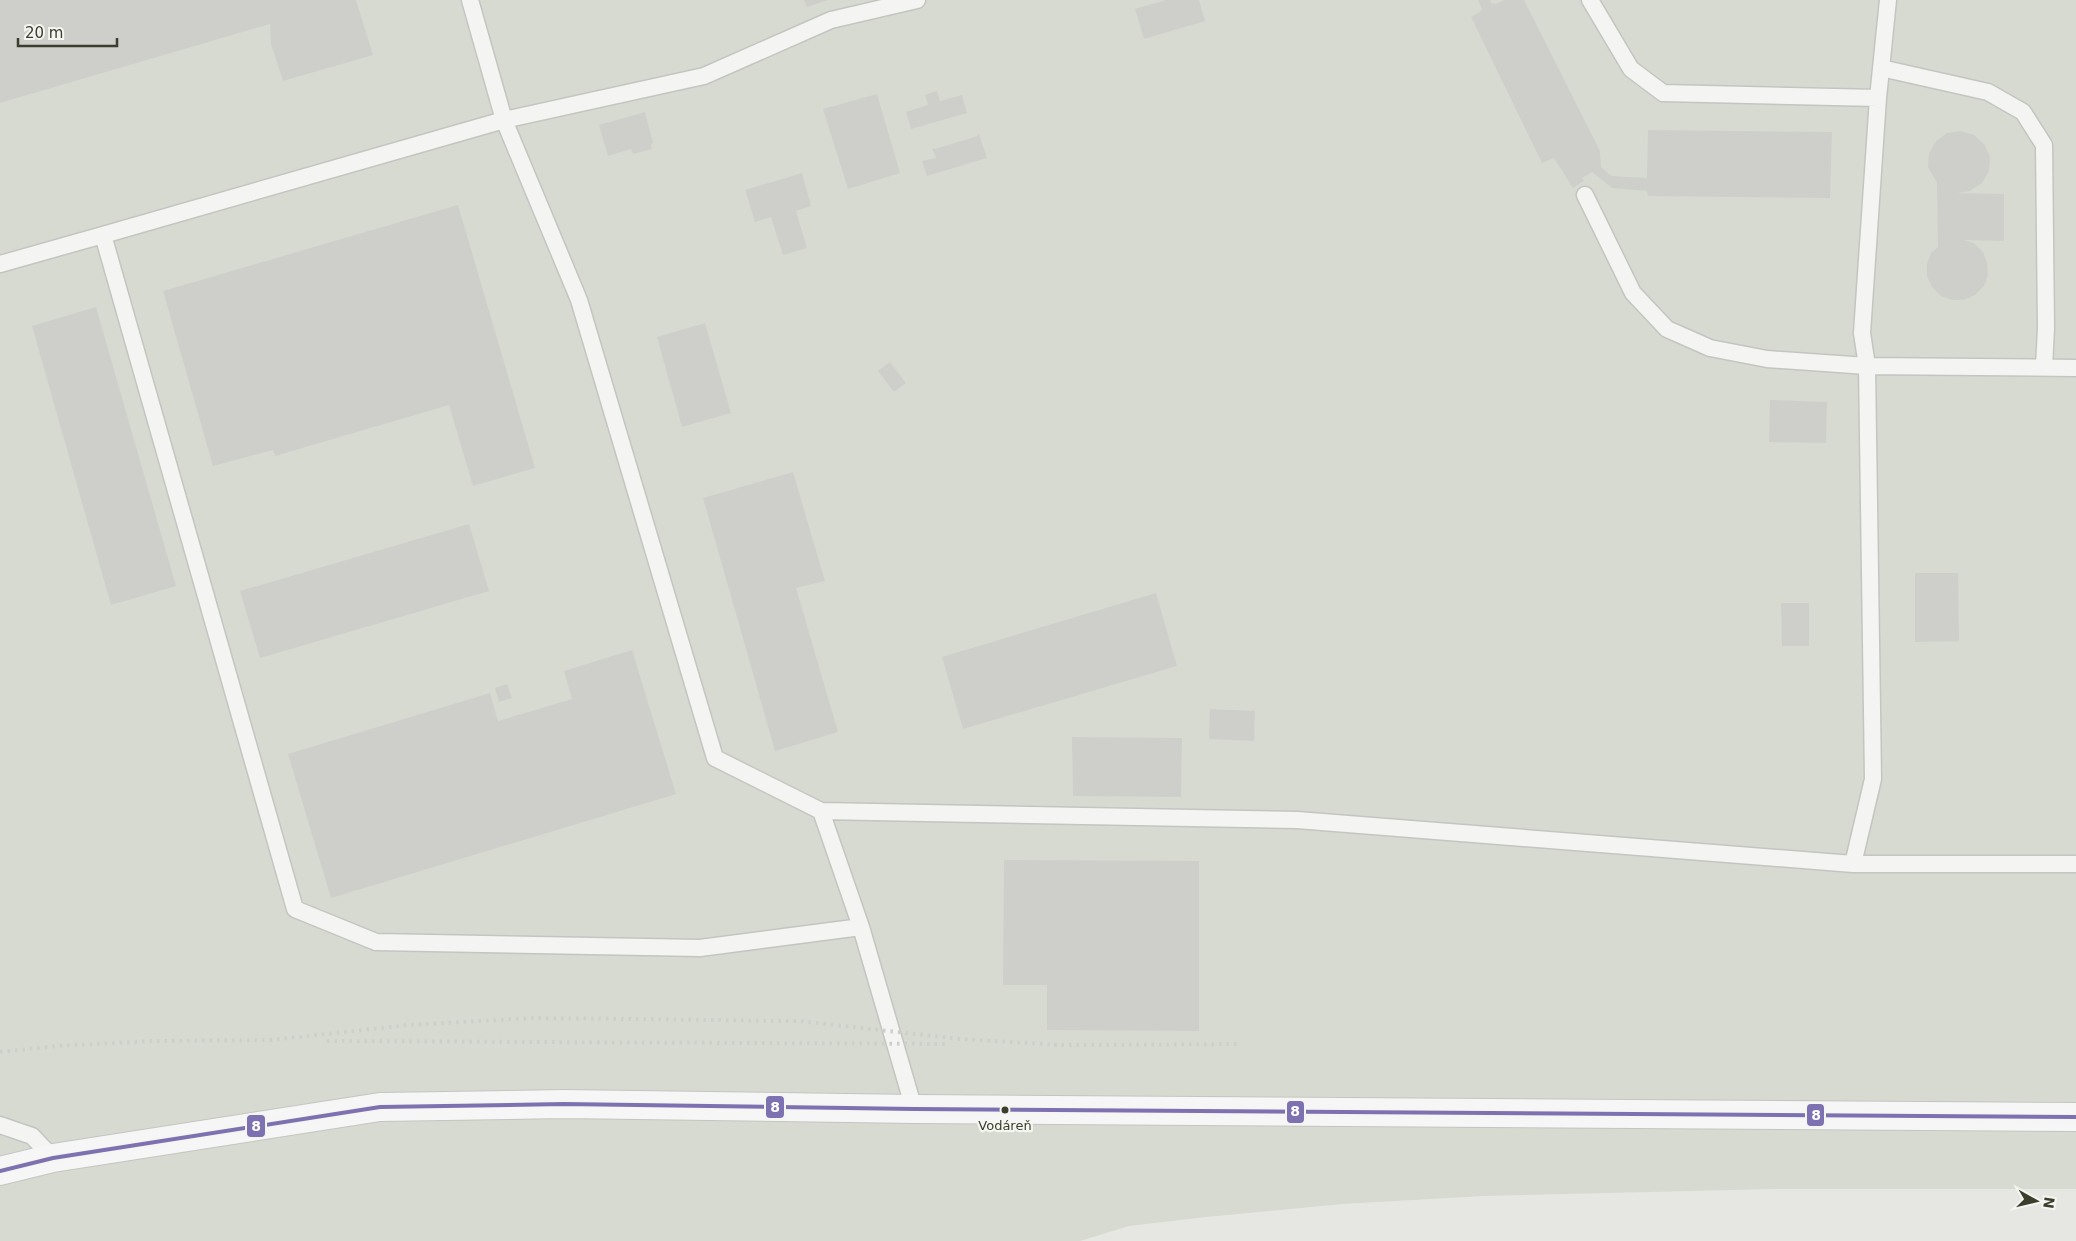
<svg xmlns="http://www.w3.org/2000/svg" width="2076" height="1241" viewBox="0 0 2076 1241" font-family="'DejaVu Sans',sans-serif">
  <rect width="100%" height="100%" fill="#e6e7e2"/>
  <!-- built -->
  <path fill="#d7dad1" d="M0,0H2076V1189H1774L1484,1196L1342,1204L1206,1217L1129,1226L1080,1241H0Z"/>
  <!-- building -->
  <path fill="#cecfcb" d="M0,0H356L373,55L283,81L271,44L270,24L0,103Z
    M804,0H828L807,7Z
    M1166,0H1199L1205,21L1144,39L1135,9Z
    M1478,0H1490L1491,3L1496,4L1504,0H1524L1600,151L1601,167L1611,176L1647,178L1648,130L1832,132L1830,198L1648,196L1647,191L1612,188L1592,172L1582,178L1584,181L1573,188L1554,158L1542,163L1471,17L1480,12L1482,9Z
    M937,91L940,101L962,95L967,113L911,129L906,112L928,105L925,95Z
    M877,94L900,173L848,189L823,109Z
    M645,112L653,143L651,144L652,149L633,154L631,149L608,156L599,125Z
    M1961,131L1974,135L1984,144L1990,157L1989,171L1982,183L1970,191L1957,193L2004,194V241L1963,240L1974,243L1983,252L1987,263L1988,275L1984,286L1975,295L1964,300H1952L1941,296L1932,287L1927,276V264L1931,253L1938,247L1937,183L1928,167L1929,153L1936,141L1947,133Z
    M977,134H979L987,158L927,176L922,161L936,158L932,148L935,149L978,136Z
    M802,173L811,206L796,211L807,248L783,255L771,217L755,222L745,190Z
    M458,205L535,468L473,486L449,405L275,456L273,450L213,466L163,291Z
    M96,307L176,586L111,605L32,326Z
    M705,323L731,413L682,427L657,337Z
    M890,362L906,383L894,392L878,371Z
    M1770,400L1827,402L1826,443L1769,442Z
    M793,472L825,581L796,588L838,732L775,751L703,498Z
    M469,524L489,591L260,658L240,591Z
    M1915,573H1958L1959,641L1915,642Z
    M1156,593L1177,666L963,729L942,657Z
    M1781,603H1809V646H1782Z
    M632,650L676,794L331,898L288,754L490,693L498,721L572,699L564,671Z
    M507,684L512,698L499,702L495,688Z
    M1210,709L1255,711L1254,741L1209,739Z
    M1072,737L1182,738L1181,797L1073,796Z
    M1004,860L1199,861V1031L1047,1030V985H1003Z"/>
  <g fill="none" stroke-linecap="round" stroke-linejoin="round">
    <defs>
      <path id="lane" d="M470,0L504,120L579,300L715,758L821,811L861,927L914,1109
        M1590,0L1631,69L1663,93L1878,98
        M1881,68L1988,92L2023,112L2044,145L2046,328L2044,367
        M1585,195L1633,293L1667,329L1710,348L1767,359L1867,366L2076,368
        M103,235L504,120L704,76L831,20L917,0
        M0,264L103,235L295,909L376,942L700,948L861,927
        M821,811L1297,820L1853,864H2076
        M1853,864L1873,779L1867,366L1862,333L1878,98L1888,0
        M0,1125L32,1136L53,1158"/>
      <path id="secondary" d="M0,1171L53,1158L380,1107L564,1104L914,1109L2076,1117"/>
    </defs>
    <!-- lane casing -->
    <use href="#lane" stroke="#c4c5c1" stroke-width="19"/>
    <!-- secondary casing -->
    <use href="#secondary" stroke="#c4c5c1" stroke-width="30"/>
    <!-- lane -->
    <use href="#lane" stroke="#f4f4f2" stroke-width="16"/>
    <!-- secondary -->
    <use href="#secondary" stroke="#f6f6f6" stroke-width="28"/>
    <!-- rail -->
    <path stroke="#cecfcb" stroke-width="4" stroke-dasharray="2.5 5" stroke-linecap="butt" d="M327,1041L947,1044
      M1054,1045L1240,1044
      M0,1052L57,1046L154,1041L271,1040L409,1025L534,1018L799,1021L960,1039L1061,1045"/>
    <defs>
      <path id="bus-1" d="M0,1171L53,1158L380,1107L564,1104L914,1109L2076,1117"/>
    </defs>
    <!-- bus-1 casing -->
    <use href="#bus-1" stroke="#f5f6f1" stroke-width="8"/>
    <!-- bus-1 -->
    <use href="#bus-1" stroke="#7e71b1" stroke-width="4"/>
  </g>
  <!-- markers -->
  <circle fill="#3b3e2c" stroke="#f5f6f1" stroke-width="2" cx="1005" cy="1110" r="4.5"/>
  <g text-anchor="middle" stroke-width="4.5" stroke-linejoin="round" paint-order="stroke">
    <!-- bus labels -->
    <g font-size="13" fill="#3b3e2c" stroke="#f5f6f1">
      <text x="1005" y="1130">Vodáreň</text>
    </g>
  </g>
  <g stroke="#f5f6f1" stroke-width="2">
    <rect x="765" y="1095" width="20" height="24" rx="5" fill="#7e71b1"/>
    <rect x="1286" y="1100" width="19" height="24" rx="5" fill="#7e71b1"/>
    <rect x="1806" y="1103" width="19" height="24" rx="5" fill="#7e71b1"/>
    <rect x="246" y="1114" width="20" height="24" rx="5" fill="#7e71b1"/>
  </g>
  <g font-size="14" text-anchor="middle" font-weight="bold" fill="#fff">
    <text x="775" y="1112">8</text>
    <text x="1295" y="1116">8</text>
    <text x="1816" y="1120">8</text>
    <text x="256" y="1131">8</text>
  </g>
  <!-- north arrow -->
  <g transform="translate(2036 1201) rotate(98)" stroke="#f5f6f1" stroke-width="4" paint-order="stroke">
  <path d="M0-4L9 19L0 12L-9 19Z" fill="#3b3e2c"/>
  <text y="-8" font-size="14" font-weight="bold" text-anchor="middle" fill="#3b3e2c">N</text>
  </g>
  <!-- scale -->
  <path d="M18 38v8h99v-8" fill="none" stroke="#3b3e2c" stroke-width="2.5"/>
  <text x="25" y="38" font-size="15" fill="#3b3e2c" stroke="#f5f6f1" stroke-width="4" paint-order="stroke">20 m</text>
</svg>
